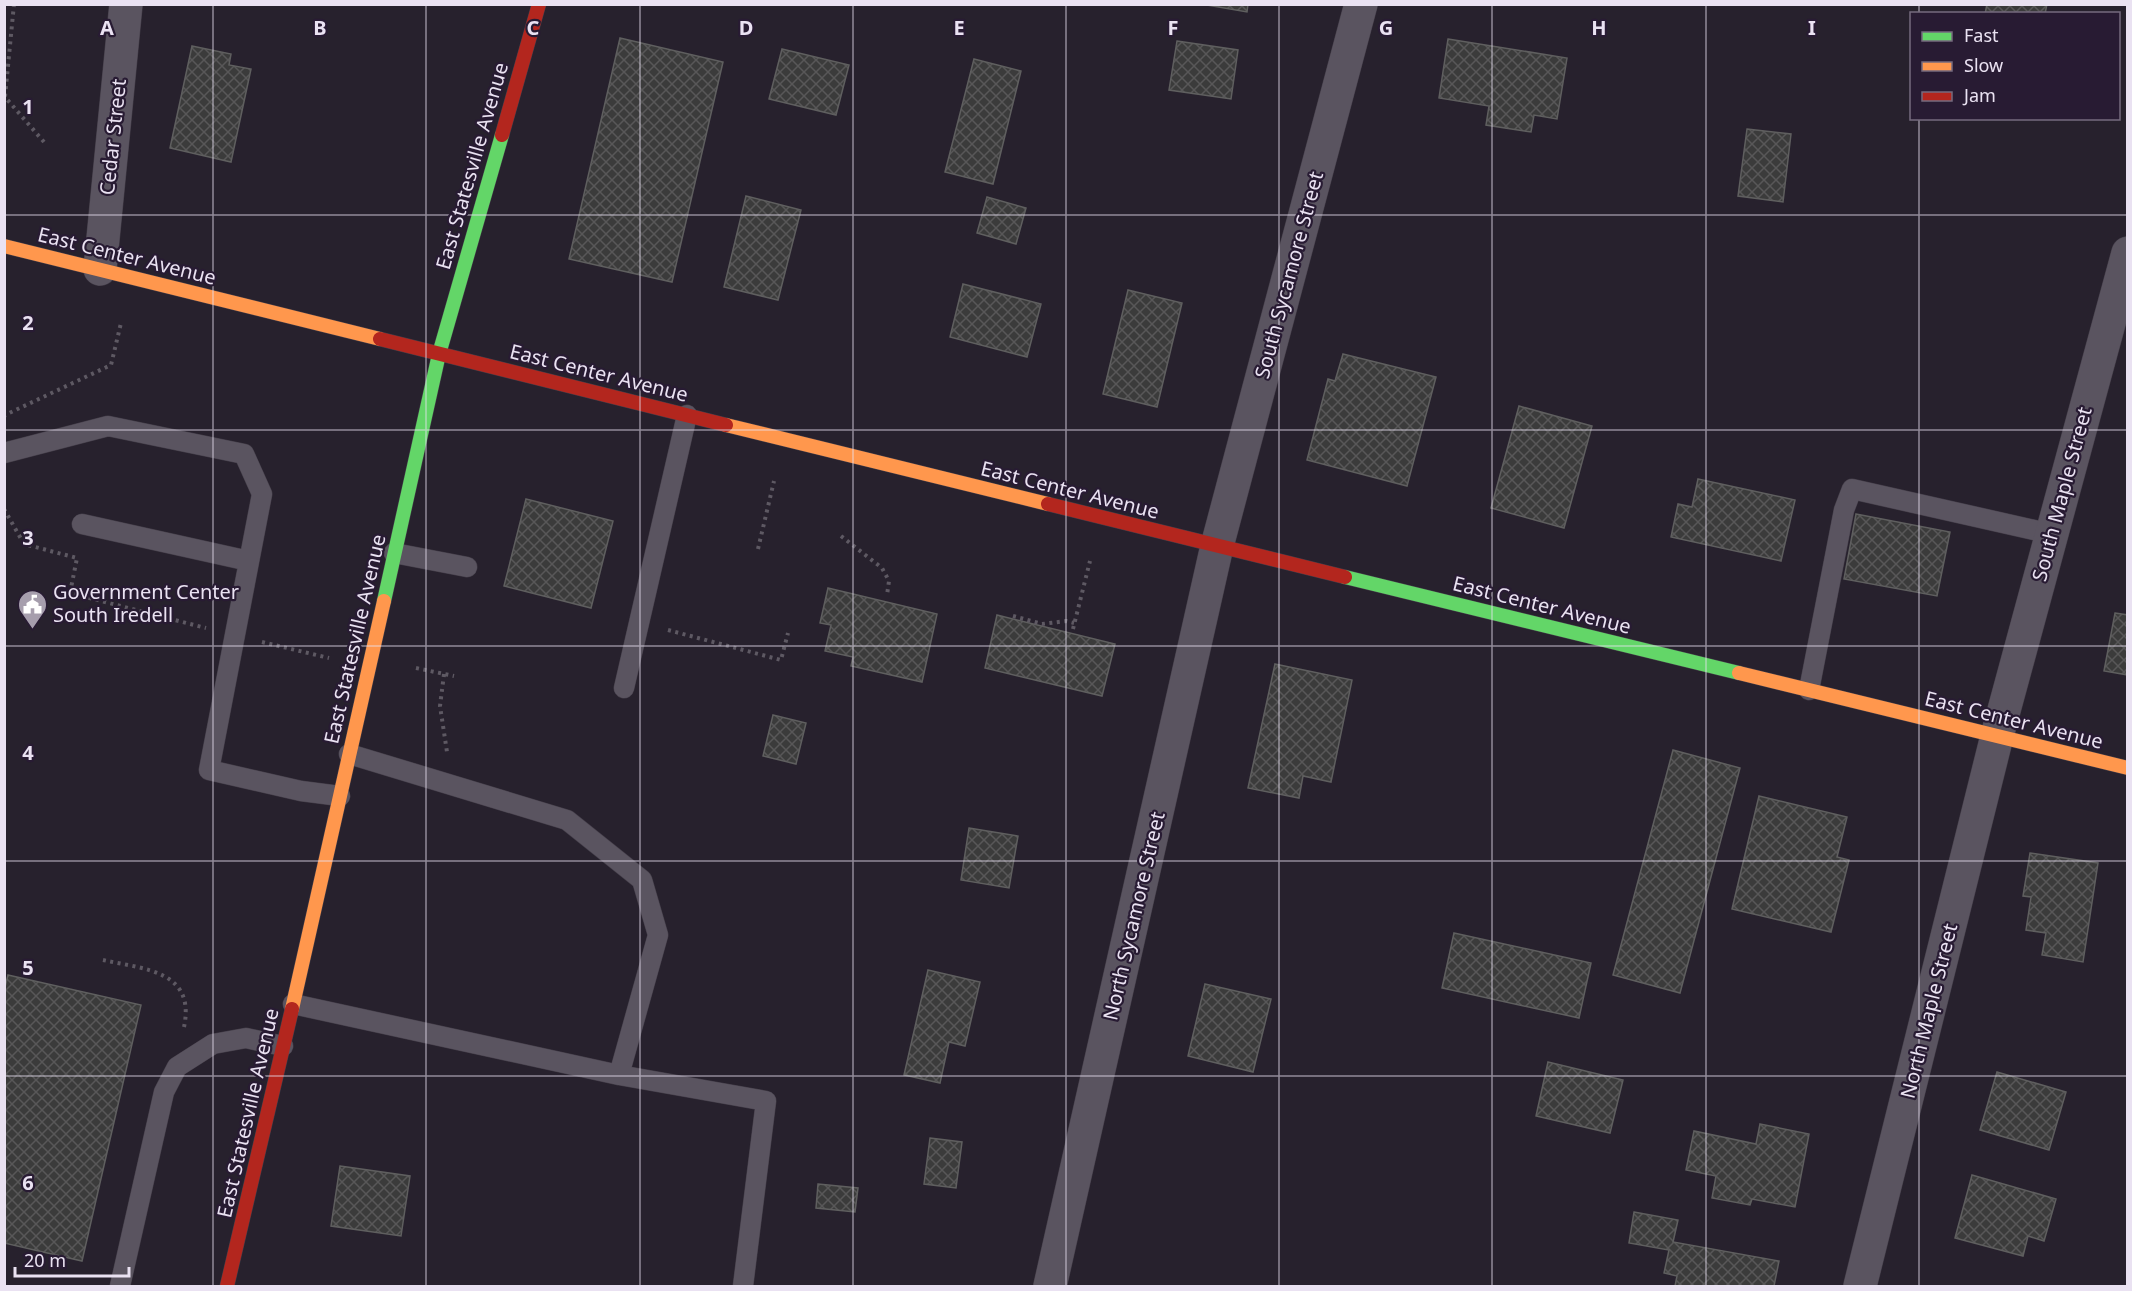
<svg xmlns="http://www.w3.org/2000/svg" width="2132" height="1291" viewBox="0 0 2132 1291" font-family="'Noto Sans',sans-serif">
  <defs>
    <pattern id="building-cross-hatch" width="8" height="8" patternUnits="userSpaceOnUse" patternTransform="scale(1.5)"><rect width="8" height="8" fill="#3b3b3b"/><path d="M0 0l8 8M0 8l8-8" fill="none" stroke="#585758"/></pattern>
  </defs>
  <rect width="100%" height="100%" fill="#27212d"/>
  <!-- building -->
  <path fill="url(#building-cross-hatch)" stroke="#5f5f5f" stroke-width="1.5" d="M1201,4H1248L1247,12Z
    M1987,4H2047L2045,14H1985Z
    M620,38L723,62L672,282L569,259Z
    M1448,39L1567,58L1557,119L1534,115L1531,132L1486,125L1489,106L1439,98Z
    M1177,41L1238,50L1231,99L1169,90Z
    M192,46L231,54L229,65L251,69L231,162L170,148Z
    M782,49L849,65L836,115L769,99Z
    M974,59L1021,71L993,184L945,172Z
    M1747,129L1791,134L1783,202L1738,196Z
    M746,196L801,210L778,300L724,287Z
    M987,197L1026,208L1016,244L977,233Z
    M963,284L1041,304L1027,357L950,337Z
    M1128,290L1182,303L1157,407L1103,394Z
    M1343,354L1436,377L1407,486L1307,460L1328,379L1335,381Z
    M1519,406L1592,426L1564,528L1491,508Z
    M1698,479L1795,500L1781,561L1671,537L1678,504L1692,507Z
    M526,499L613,521L591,608L504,586Z
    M1856,514L1950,532L1937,596L1844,579Z
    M828,588L937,614L922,682L851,666L853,657L825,651L831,625L820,623Z
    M2115,613L2128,615V675L2104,671Z
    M997,615L1115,644L1102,696L985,668Z
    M1275,664L1352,680L1331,782L1303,776L1299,798L1248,788Z
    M773,715L806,723L796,764L763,756Z
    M1673,750L1740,768L1680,993L1613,975Z
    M1759,796L1847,817L1837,857L1849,860L1831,932L1732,909Z
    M969,828L1018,836L1009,888L961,880Z
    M2030,853L2098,863L2083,962L2042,955L2046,933L2026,930L2031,897L2023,896Z
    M1454,933L1591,963L1579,1018L1442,988Z
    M928,970L980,982L965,1046L949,1042L940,1083L904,1075Z
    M8,975L141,1005L82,1261L4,1243V991Z
    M1205,984L1271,999L1253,1072L1188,1056Z
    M1548,1062L1623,1080L1610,1133L1536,1116Z
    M1997,1072L2066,1092L2049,1150L1980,1130Z
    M1760,1124L1809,1134L1795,1207L1752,1199L1750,1205L1712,1198L1716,1176L1686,1170L1694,1131L1756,1144Z
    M930,1138L962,1142L956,1188L924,1184Z
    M340,1166L410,1176L401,1236L331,1226Z
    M1972,1175L2056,1199L2044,1241L2028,1236L2023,1256L1955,1238Z
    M818,1184L858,1188L855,1212L816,1208Z
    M1634,1212L1678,1220L1673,1242L1779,1261L1774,1286H1675L1677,1276L1664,1273L1669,1250L1629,1243Z"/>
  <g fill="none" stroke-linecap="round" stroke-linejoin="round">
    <defs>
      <path id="lane" d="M4,453L108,426L244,454L262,494L209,770L301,791L340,796
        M82,524L249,561
        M394,553L467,567
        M624,688L687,415
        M1809,690L1844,510L1852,489L2052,534
        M293,1004L619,1075L658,935L642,880L567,820L349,754
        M619,1075L766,1101L743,1286
        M120,1286L164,1092L177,1067L213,1044L246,1038L283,1046"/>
      <path id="street" d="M100,269L126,4
        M1050,1286L1217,546L1361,4
        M1860,1286L1997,736L2128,253"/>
      <path id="fast" d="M1345,577L1739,673
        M384,601L439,354L502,135"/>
      <path id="slow" d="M4,246L380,339
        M726,425L1048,504
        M1739,673L2128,768
        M292,1009L384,601"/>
      <path id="jam" d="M502,135L539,4
        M380,339L726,425
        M1048,504L1345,577
        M227,1286L292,1009"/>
    </defs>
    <!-- lane casing -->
    <use href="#lane" stroke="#443e49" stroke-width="21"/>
    <!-- street casing -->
    <use href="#street" stroke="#443e49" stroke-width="34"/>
    <!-- fast casing -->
    <use href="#fast" stroke="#443e49" stroke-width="15"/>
    <!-- slow casing -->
    <use href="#slow" stroke="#443e49" stroke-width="15"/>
    <!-- jam casing -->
    <use href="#jam" stroke="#443e49" stroke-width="15"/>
    <!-- path -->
    <path stroke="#5e5963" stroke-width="4" stroke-dasharray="3 4.5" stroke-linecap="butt" d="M14,4L5,97L44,142
      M4,417L5,415L111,365L121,323
      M4,509L24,544L77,558L70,593L206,628
      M841,536L882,568L889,581L887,595
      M758,549L774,481
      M1013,616L1042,624L1066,621L1074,623
      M1073,629L1090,561
      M668,630L781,660L788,633
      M262,642L329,658
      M416,668L454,676
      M444,674L440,706L447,752
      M103,960C143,969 196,970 184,1027"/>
    <!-- lane -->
    <use href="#lane" stroke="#5a5460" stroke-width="20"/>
    <!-- street -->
    <use href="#street" stroke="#5a5460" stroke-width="33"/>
    <!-- fast -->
    <use href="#fast" stroke="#63d668" stroke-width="14"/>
    <!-- slow -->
    <use href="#slow" stroke="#ff974d" stroke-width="14"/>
    <!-- jam -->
    <use href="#jam" stroke="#b3261e" stroke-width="14"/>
  </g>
  <!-- grid -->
  <path fill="none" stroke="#eae2f2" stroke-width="1.5" stroke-opacity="0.55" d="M213,4V1286M426,4V1286M640,4V1286M853,4V1286M1066,4V1286M1279,4V1286M1492,4V1286M1706,4V1286M1919,4V14M1919,118V1286M4,215H2128M4,430H2128M4,646H2128M4,861H2128M4,1076H2128"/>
  <!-- icons -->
  <defs>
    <symbol id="civic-pin" viewBox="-11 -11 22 30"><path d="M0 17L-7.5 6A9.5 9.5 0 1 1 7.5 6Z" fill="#a69ead" stroke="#281b33"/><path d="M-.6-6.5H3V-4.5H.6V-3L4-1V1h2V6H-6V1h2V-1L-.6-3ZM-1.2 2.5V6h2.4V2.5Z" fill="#fff"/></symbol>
  </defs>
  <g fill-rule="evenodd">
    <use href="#civic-pin" x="16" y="588" width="33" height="45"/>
  </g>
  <g text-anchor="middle" stroke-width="4.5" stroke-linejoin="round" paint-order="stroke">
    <!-- street labels -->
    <g font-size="20" fill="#eae2f2" stroke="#281b33">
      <text transform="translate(113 137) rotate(-84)" y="7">Cedar Street</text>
      <text transform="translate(472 166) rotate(-74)" y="7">East Statesville Avenue</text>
      <text transform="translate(127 256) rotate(14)" y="7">East Center Avenue</text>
      <text transform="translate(1289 275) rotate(-75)" y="7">South Sycamore Street</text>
      <text transform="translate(599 373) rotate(14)" y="7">East Center Avenue</text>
      <text transform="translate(1070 490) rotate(14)" y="7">East Center Avenue</text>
      <text transform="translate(2062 494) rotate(-75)" y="7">South Maple Street</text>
      <text transform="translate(1542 605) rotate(14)" y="7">East Center Avenue</text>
      <text transform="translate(355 639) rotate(-77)" y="7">East Statesville Avenue</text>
      <text transform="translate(2014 720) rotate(14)" y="7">East Center Avenue</text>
      <text transform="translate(1134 916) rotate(-77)" y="7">North Sycamore Street</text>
      <text transform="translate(1929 1011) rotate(-76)" y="7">North Maple Street</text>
      <text transform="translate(248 1113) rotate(-77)" y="7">East Statesville Avenue</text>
    </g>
    <!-- poi labels -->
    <g font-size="20" fill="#eae2f2" stroke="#281b33" text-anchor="start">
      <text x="53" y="599">Government Center<tspan x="53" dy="23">South Iredell</tspan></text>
    </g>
  </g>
  <g font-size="20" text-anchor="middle" font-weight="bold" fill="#eae2f2" stroke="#281b33" stroke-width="4.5" stroke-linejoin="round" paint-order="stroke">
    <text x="107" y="35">A</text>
    <text x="320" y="35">B</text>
    <text x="533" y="35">C</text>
    <text x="746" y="35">D</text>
    <text x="959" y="35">E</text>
    <text x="1173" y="35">F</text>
    <text x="1386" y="35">G</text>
    <text x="1599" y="35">H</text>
    <text x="1812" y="35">I</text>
    <text x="28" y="114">1</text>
    <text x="28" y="330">2</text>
    <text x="28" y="545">3</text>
    <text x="28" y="760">4</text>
    <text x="28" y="975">5</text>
    <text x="28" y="1190">6</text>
  </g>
  <!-- border -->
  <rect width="2132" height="1291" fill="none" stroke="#eae2f2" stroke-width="12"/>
  <!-- legend -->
  <rect x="1910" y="12" width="210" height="108" fill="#281b33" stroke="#766b7f" stroke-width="1.5"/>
  <rect x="1922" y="32" width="30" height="9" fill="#63d668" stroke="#766b7f" stroke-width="1.5"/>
  <text x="1964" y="42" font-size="18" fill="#eae2f2">Fast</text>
  <rect x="1922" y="62" width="30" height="9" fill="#ff974d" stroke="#766b7f" stroke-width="1.5"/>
  <text x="1964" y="72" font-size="18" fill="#eae2f2">Slow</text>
  <rect x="1922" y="92" width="30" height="9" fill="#b3261e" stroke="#766b7f" stroke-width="1.5"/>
  <text x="1964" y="102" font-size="18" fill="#eae2f2">Jam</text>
  <!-- scale -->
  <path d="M15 1267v9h114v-9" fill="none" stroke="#eae2f2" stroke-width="3"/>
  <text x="24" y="1267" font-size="18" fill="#eae2f2" stroke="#281b33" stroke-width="4.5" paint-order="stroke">20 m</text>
</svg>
